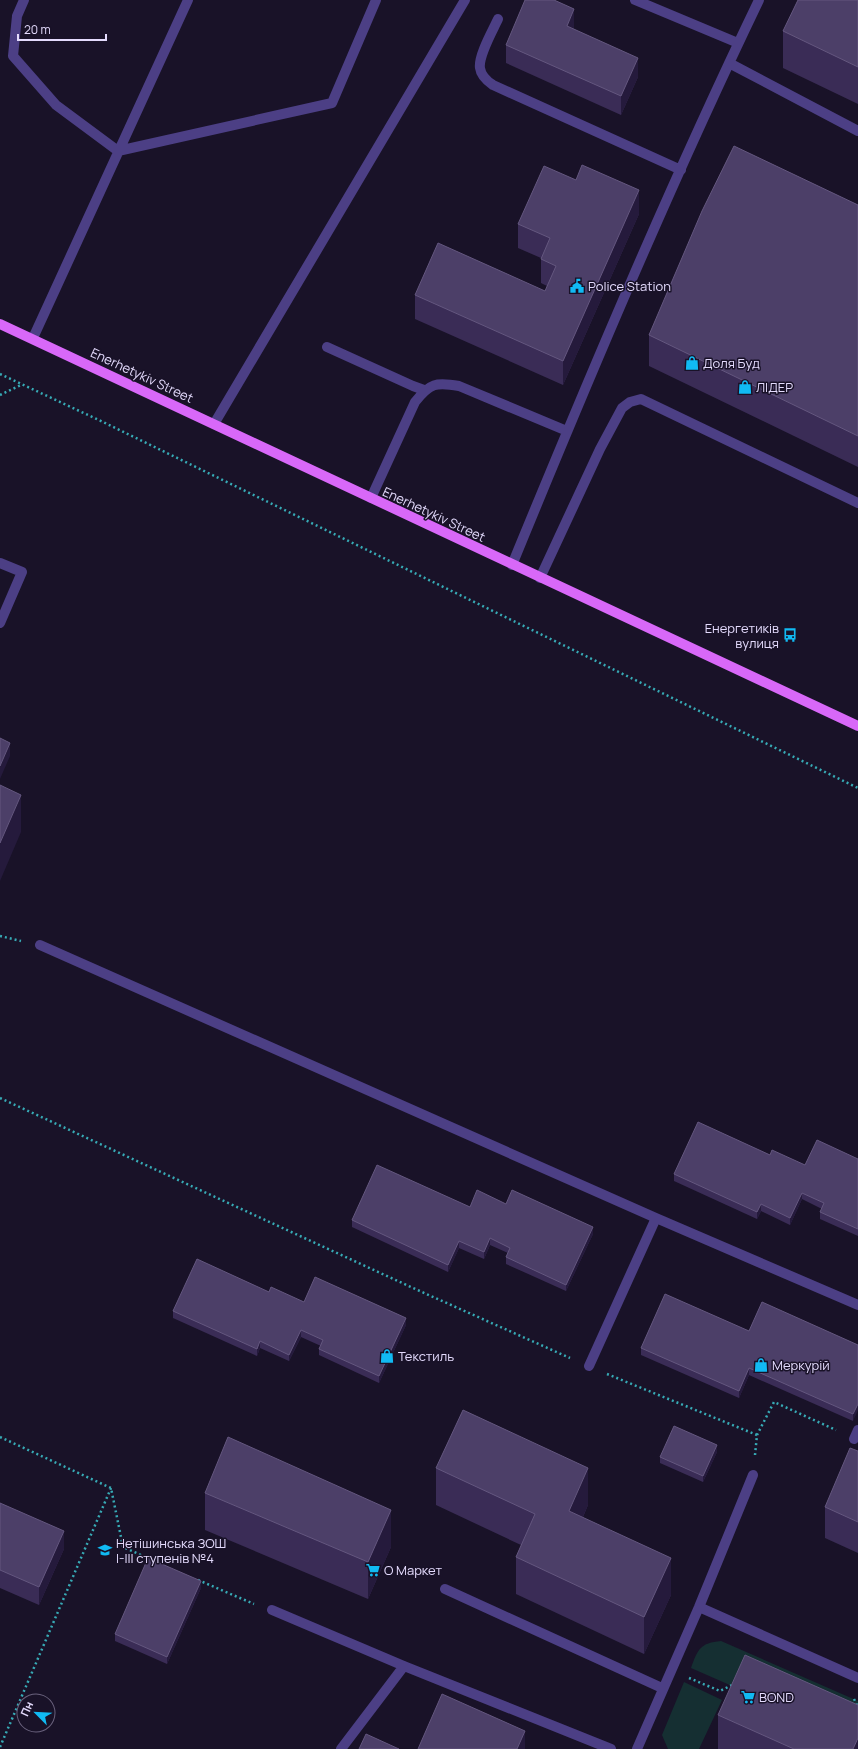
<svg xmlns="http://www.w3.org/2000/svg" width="858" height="1749" viewBox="0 0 858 1749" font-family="Manrope,sans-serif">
  <rect width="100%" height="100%" fill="#191228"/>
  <!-- green -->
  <path fill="#152f32" d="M721,1641L858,1701V1741L691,1668C698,1649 700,1643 721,1641Z
    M684,1682L722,1700L699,1749H668L662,1735Z"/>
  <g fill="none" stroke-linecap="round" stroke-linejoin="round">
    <!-- path -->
    <path stroke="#37aab5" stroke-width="2.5" stroke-dasharray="2 3" stroke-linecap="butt" d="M0,374L103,422L858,788
      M0,395L21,385
      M0,936L21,941
      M0,1098L413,1288L570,1358
      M607,1374L757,1435
      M0,1437L111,1488L123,1547L161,1564
      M755,1455L757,1435L774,1402L836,1430
      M198,1580L254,1604
      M689,1678L720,1691L734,1684
      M854,1699L858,1707
      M0,1747L111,1488"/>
    <!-- minor -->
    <path stroke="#4c3f85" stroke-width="10" d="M24,0L17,16L13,56L56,105L118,151L332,103L376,0
      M635,0L738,43
      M498,19C493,30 478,56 480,68C481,76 487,81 493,85L681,170
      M729,63L858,131
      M33,338L188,0
      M327,347L413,386L424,390
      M214,424L465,0
      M371,498L415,402C430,383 436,382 459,386L567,431
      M0,563L22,572L0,623
      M512,565C590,375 670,185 759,0
      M540,578L600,449L622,408L630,402L641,399L858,503
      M40,945L656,1218L858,1305
      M589,1366L656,1218
      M854,1439L858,1430
      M445,1589L662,1688
      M699,1607L858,1678
      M272,1610L404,1666L611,1749
      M341,1749L404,1666
      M637,1749L699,1607L753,1475"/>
    <!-- major -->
    <path stroke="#d868f8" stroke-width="10" d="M0,324L858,726"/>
  </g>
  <!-- wall -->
  <path fill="#3a2c56" d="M858,0V104L783,68V31Z
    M574,28V29L638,77L621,115L506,63V45Z
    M858,205V467L649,366V335Z
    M639,214L563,385L415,319V295L545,291L547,286L541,283V258L518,248V224Z
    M770,1155L805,1165L858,1159V1236L820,1219V1212L822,1209L802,1199L790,1225L761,1211L757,1219L674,1181V1174Z
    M506,1204L593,1234L566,1291L506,1264V1257L508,1253L490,1245L484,1259L459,1248L448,1272L352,1227V1220Z
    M269,1292L304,1302L406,1325L379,1383L319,1355V1349L321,1346L301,1337L289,1361L260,1348L257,1356L173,1318V1311Z
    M749,1331L858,1345L853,1421L749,1375L739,1398L641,1355V1348Z
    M858,1451V1553L825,1538V1507Z
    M717,1452L703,1482L660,1463V1457Z
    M436,1468L588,1505L583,1517L671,1595L644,1654L516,1594V1557L521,1545L436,1505Z
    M205,1493L391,1547L368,1599L205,1530Z
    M0,1503L64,1549L39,1605L0,1588Z
    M201,1588L167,1664L115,1641V1634Z
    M718,1715L858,1749H718Z"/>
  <!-- shaded-wall -->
  <path fill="#251a3c" d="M574,9V28L567,45V26Z
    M638,58V77L621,115V96Z
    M639,190V214L563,385V361Z
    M10,743V756L0,779V766Z
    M21,795V832L0,881V843Z
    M802,1193V1199L790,1225V1218Z
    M761,1204V1211L757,1219V1212Z
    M593,1227V1234L566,1291V1285Z
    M490,1238V1245L484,1259V1252Z
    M459,1241V1248L448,1272V1265Z
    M406,1318V1325L379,1383V1376Z
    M301,1330V1337L289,1361V1355Z
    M260,1341V1348L257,1356V1349Z
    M749,1368V1375L739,1398V1391Z
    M858,1404V1410L853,1421V1414Z
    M717,1445V1452L703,1482V1476Z
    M588,1468V1505L569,1548V1511Z
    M391,1510V1547L368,1599V1562Z
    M64,1531V1549L39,1605V1587Z
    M671,1558V1595L644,1654V1617Z
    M201,1581V1588L167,1664V1657Z
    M525,1731V1749H517Z
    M858,1738V1749H853Z"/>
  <!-- building -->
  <path fill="#4c3f68" stroke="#64577f" d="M525,0H554L574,9L567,26L638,58L621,96L506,45Z
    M798,0H858V67L783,31Z
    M734,146L858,205V436L649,335L702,211Z
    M582,165L639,190L563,361L415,295L438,243L545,291L556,266L541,259L550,238L518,224L544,166L576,180Z
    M0,738L10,743L0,766Z
    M0,785L21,795L0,843Z
    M698,1122L770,1155L772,1150L805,1165L817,1140L858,1159V1229L820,1212L824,1203L802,1193L790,1218L761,1204L757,1212L674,1174Z
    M377,1165L470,1207L477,1190L506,1204L512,1190L593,1227L566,1285L506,1257L510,1248L490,1238L484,1252L459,1241L448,1265L352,1220Z
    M197,1259L269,1292L271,1287L304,1302L315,1277L406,1318L379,1376L319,1349L323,1340L301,1330L289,1355L260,1341L257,1349L173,1311Z
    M665,1294L749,1331L762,1302L858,1345V1404L853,1414L749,1368L739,1391L641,1348Z
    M463,1410L588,1468L569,1511L671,1558L644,1617L516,1557L535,1514L436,1468Z
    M674,1426L717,1445L703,1476L660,1457Z
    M228,1437L391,1510L368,1562L205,1493Z
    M850,1448L858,1451V1522L825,1507Z
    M0,1503L64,1531L39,1587L0,1570Z
    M148,1558L201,1581L167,1657L115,1634Z
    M745,1655L858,1705V1738L853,1749H794L718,1715Z
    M442,1694L525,1731L517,1749H418Z
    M366,1734L399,1749H359Z"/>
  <!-- icons -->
  <defs>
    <symbol id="civic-bare" viewBox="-9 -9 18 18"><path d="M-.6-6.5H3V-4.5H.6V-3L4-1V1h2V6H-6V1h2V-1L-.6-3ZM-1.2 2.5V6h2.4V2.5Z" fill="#11baf3" stroke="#191228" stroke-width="2.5" paint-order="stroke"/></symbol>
    <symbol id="shop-bare" viewBox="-9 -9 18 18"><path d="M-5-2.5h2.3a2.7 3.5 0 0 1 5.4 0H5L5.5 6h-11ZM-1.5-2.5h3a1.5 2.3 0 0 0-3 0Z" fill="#11baf3" stroke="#191228" stroke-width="2.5" paint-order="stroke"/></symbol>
    <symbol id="bus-bare" viewBox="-9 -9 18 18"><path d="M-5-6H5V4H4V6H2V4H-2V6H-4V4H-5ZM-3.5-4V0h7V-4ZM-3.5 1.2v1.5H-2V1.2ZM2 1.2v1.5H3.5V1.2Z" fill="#11baf3" stroke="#191228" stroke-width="2.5" paint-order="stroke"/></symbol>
    <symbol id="school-bare" viewBox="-9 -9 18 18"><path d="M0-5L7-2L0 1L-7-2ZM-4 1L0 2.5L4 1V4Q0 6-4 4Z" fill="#11baf3" stroke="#191228" stroke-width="2.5" paint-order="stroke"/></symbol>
    <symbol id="supermarket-bare" viewBox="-9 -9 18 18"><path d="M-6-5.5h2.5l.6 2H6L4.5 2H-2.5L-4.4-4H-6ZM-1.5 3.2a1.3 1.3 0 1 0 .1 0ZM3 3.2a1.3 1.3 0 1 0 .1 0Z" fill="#11baf3" stroke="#191228" stroke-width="2.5" paint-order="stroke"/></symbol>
  </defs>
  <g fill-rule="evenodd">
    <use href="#civic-bare" x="567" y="276" width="20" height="20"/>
    <use href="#shop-bare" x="682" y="353" width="20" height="20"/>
    <use href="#shop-bare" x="735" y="377" width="20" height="20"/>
    <use href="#bus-bare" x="780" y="625" width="20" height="20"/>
    <use href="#shop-bare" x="377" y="1346" width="20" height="20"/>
    <use href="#shop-bare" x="751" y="1355" width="20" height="20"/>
    <use href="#school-bare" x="95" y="1540" width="20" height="20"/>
    <use href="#supermarket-bare" x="363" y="1560" width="20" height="20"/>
    <use href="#supermarket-bare" x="738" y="1687" width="20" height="20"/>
  </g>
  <g text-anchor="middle" stroke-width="3" stroke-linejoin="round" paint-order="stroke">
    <!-- poi labels -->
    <g font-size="13" fill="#e4dbfd" stroke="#191228" text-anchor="start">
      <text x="588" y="291">Police Station</text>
      <text x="703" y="368">Доля Буд</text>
      <text x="756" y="392">ЛІДЕР</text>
      <text x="779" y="633" text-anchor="end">Енергетиків<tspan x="779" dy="15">вулиця</tspan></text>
      <text x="398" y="1361">Текстиль</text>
      <text x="772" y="1370">Меркурій</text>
      <text x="116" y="1548">Нетішинська ЗОШ<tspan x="116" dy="15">І-ІІІ ступенів №4</tspan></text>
      <text x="384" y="1575">О Маркет</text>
      <text x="759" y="1702">BOND</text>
    </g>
    <!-- street labels -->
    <g font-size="13" fill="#e4dbfd" stroke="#191228">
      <text transform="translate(142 375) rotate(25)" y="5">Enerhetykiv Street</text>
      <text transform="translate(434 514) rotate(25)" y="5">Enerhetykiv Street</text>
    </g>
  </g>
  <!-- north arrow -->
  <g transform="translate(36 1713) rotate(294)"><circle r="19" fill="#191228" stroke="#6a627d"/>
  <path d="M0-3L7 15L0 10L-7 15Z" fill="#11baf3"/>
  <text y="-6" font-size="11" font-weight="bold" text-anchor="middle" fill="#e4dbfd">Пн</text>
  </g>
  <!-- scale -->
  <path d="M18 34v6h88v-6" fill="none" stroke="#e4dbfd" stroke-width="2"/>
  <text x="24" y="34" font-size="12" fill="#e4dbfd" stroke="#191228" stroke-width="3" paint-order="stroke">20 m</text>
</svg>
